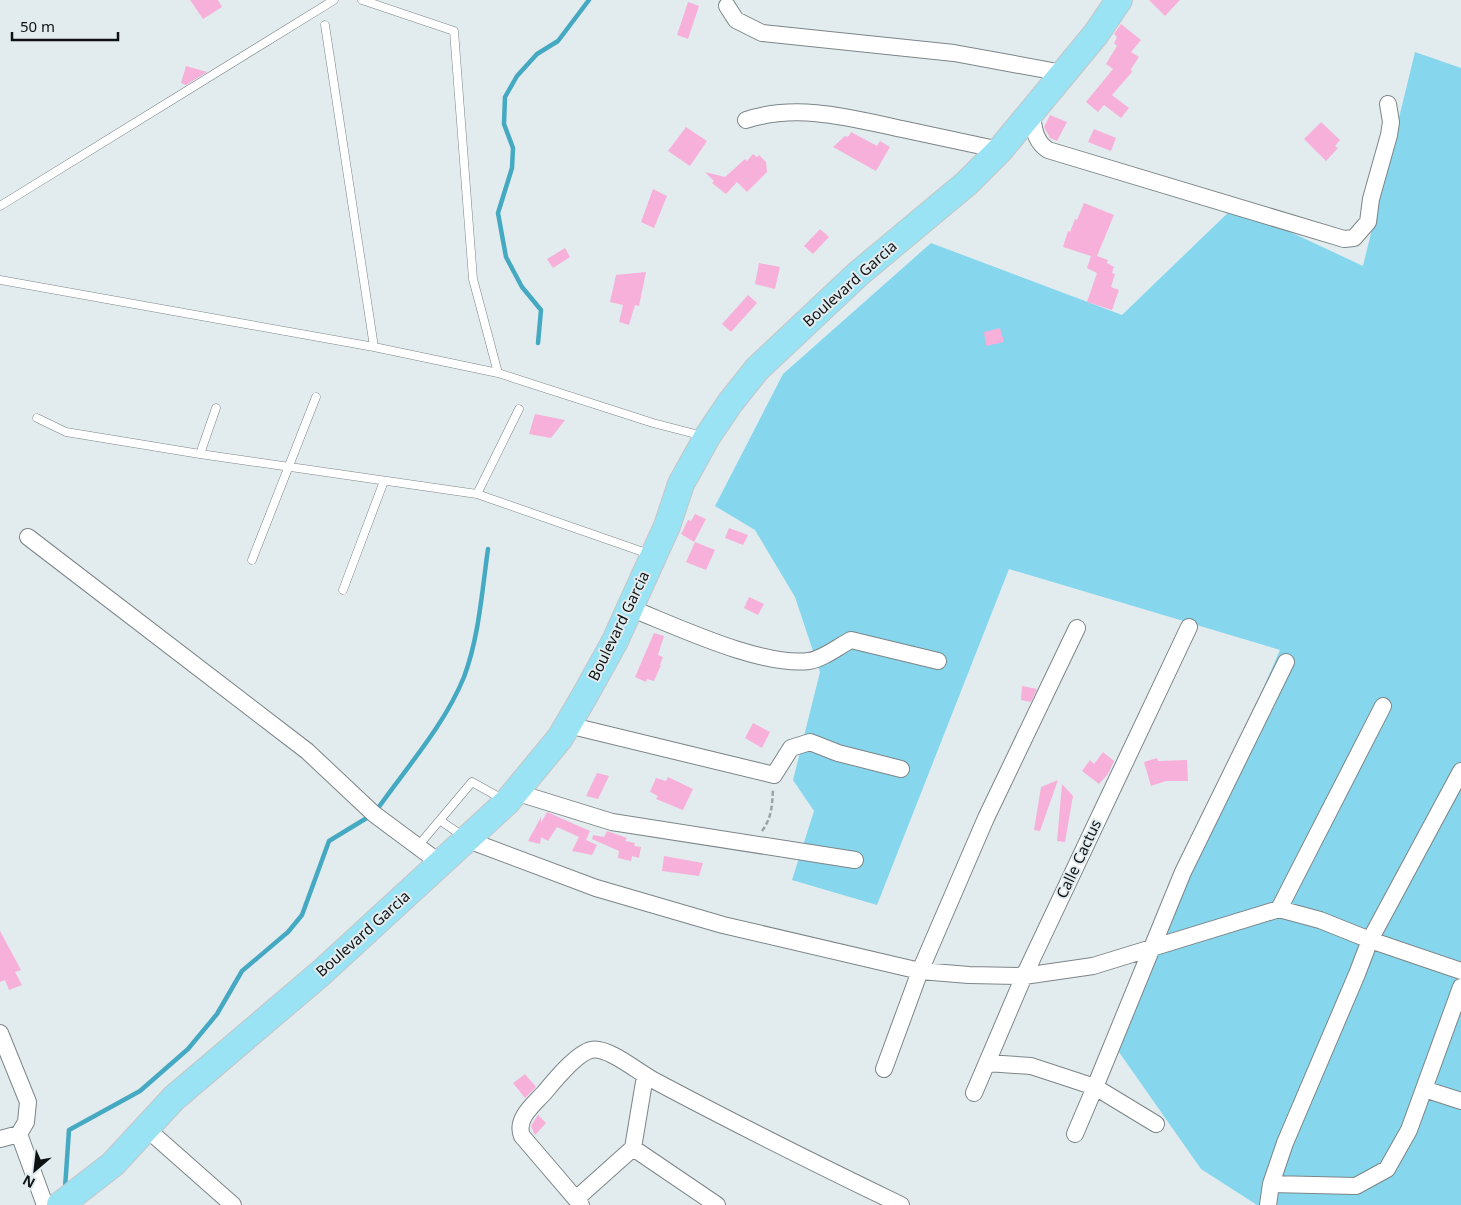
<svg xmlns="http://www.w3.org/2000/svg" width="1461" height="1205" viewBox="0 0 1461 1205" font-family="'Noto Sans',sans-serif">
  <rect width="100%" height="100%" fill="#e2ecef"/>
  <!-- green -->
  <path fill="#86d6ed" d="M1415,52L1461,68V1205H1257L1201,1169L1114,1045L1130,993L1280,650L1009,569L877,905L792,880L814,811L793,780L820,672L795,597L755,530L715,506L783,374L931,243L1122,315L1235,206L1363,266Z"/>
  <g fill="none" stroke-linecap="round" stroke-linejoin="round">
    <!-- stream -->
    <path stroke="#46a9c2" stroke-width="4.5" d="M538,343L541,310L522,287L506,257L498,213L512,168L513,148L504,124L505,97L517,76L537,54L558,41L589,0
      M376,811C406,768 444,726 464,677C479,637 482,591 488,549
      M65,1188L69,1130L140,1091L188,1049L217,1014L242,971L288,932L302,915L329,841L370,816"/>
  </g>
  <!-- building -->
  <path fill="#f7b0d9" d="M190,0H218L222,7L203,19Z
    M1149,0H1180L1165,16Z
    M688,2L699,6L688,39L677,35Z
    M1121,24L1141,40L1131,52L1139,57L1131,69L1132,72L1112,95L1129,108L1121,118L1104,105L1098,112L1086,102L1113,69L1106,64L1117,46L1114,43L1117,37L1114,34Z
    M186,66L207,72L186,85L181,83Z
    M1050,115L1067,122L1057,141L1050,138L1044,127Z
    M1321,122L1340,140L1335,146L1338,148L1326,161L1304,139Z
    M686,127L707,141L690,166L668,151Z
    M1094,129L1116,138L1111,151L1088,142Z
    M851,132L877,146L880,141L890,147L876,171L833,147L845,136L848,137Z
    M753,154L757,157L759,155L766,162L767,172L747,192L737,182L726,194L712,183L714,181L705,172L725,177L745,159L747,161Z
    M653,189L667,196L654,228L641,222Z
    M1084,203L1114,215L1097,256L1108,260L1107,263L1114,267L1112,273L1115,274L1111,287L1119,290L1112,310L1087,302L1097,273L1087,268L1091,256L1063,247L1068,231L1070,232L1075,219L1077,220Z
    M820,229L829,237L813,254L804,246Z
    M565,248L570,257L553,268L547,259Z
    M759,263L780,267L775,289L755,284Z
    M646,272L639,306L635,305L629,325L619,322L623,305L610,302L616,275Z
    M748,295L757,303L731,332L722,324Z
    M1000,328L1004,342L986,346L984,332Z
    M535,414L565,420L551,438L529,434Z
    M695,514L706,519L694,542L681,534L688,520L691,521Z
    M729,528L748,535L743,545L725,538Z
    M695,542L715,550L706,570L686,562Z
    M749,597L764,604L758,615L744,608Z
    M654,633L664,636L658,655L663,657L660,665H661L654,681L647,679L646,682L635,677Z
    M1022,686L1037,689L1031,702L1021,700Z
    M753,723L770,732L762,748L745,738Z
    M1103,752L1114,761L1108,774L1099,784L1082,771L1090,760L1094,764Z
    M1157,758L1158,761L1187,760L1188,781H1166L1151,786L1144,762Z
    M597,773L609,776L598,799L586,796Z
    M668,777L693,789L683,810L656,799L658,796L650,792L656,778L666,781Z
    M1058,780L1040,831L1034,830L1041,787Z
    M1062,784L1073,796L1065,842L1057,841Z
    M547,812L590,831L586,840L597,845L592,855L572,851L579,837L557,827L548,841L541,837L540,844L528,841L541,817V823Z
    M607,831L627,838L625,841L635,843L634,846L641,847L639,858L632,856L631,861L618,858L619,851L592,839L593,835L604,837Z
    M664,856L703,863L699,876L662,871Z
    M0,931L21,970L15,972L22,985L9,990L5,980L0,982Z
    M525,1074L536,1087L525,1098L513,1083Z
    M538,1115L546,1123L535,1135L531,1126Z"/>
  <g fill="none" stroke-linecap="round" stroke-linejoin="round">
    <defs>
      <path id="service" d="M362,0L454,31L473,279L498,373L653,423L703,436
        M325,25L374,347
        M0,206L334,0
        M0,280L374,347L498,373
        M37,418L66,432L200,454L477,494L649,554
        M200,454L216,408
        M477,494L519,409
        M252,560L316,397
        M343,590L384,481
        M441,821L464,837
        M418,846L472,782L504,800"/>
      <path id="minor" d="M727,6L736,20L762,33L954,53L1063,73
        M1031,112C1034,127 1034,141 1048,150L1344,239L1354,238L1368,222L1371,199L1389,135L1391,122L1388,104
        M746,120C797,103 851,118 902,129C934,136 967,143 1000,150
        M28,537L307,751L374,814L440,863
        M630,608C676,626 761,667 809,661C823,659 839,646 851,640L938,661
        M568,725L774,775L791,748L810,742L838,753L901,769
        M515,792L612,822L855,860
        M468,840L596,888L723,925L920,971L969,975L1024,976L1093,966L1279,909L1320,920L1370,940L1461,971
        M1279,909L1383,706
        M0,1033L28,1102L26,1122L19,1134L0,1139
        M987,1063L1031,1066L1095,1087L1075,1134
        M884,1069L920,971L986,818L1077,628
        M1424,1089L1461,1101
        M974,1093L1024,976L1189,627
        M1156,1124L1095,1087L1183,872L1286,662
        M147,1129L233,1205
        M19,1134L45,1205
        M633,1148L717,1205
        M633,1148L645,1076
        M1271,1184L1356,1186L1387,1169L1409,1130L1461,987
        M576,1199L633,1148
        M581,1205L522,1136C515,1119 533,1105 544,1093C554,1081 577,1053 591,1050C608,1046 639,1073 655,1081C736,1124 818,1165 901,1205
        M1268,1205L1271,1184L1285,1143L1357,974L1370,940L1461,771"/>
      <path id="primary" d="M60,1205L113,1164L174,1098L321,973L507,802L560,738L584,697L615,641L667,526L681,484L707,437L730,403L757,369L858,274L967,183L1000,150L1096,34L1119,0"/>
    </defs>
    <!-- service casing -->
    <use href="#service" stroke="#7c8587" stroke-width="9"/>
    <!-- minor casing -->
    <use href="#minor" stroke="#7c8587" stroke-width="18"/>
    <!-- primary casing -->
    <use href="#primary" stroke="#c5c6c6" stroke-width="28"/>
    <!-- path -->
    <path stroke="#9ba3a5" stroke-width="2.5" stroke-dasharray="5 2.5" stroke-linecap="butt" d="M762,831C772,817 772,806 773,789"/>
    <!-- service -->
    <use href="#service" stroke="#fff" stroke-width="8"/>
    <!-- minor -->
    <use href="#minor" stroke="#fff" stroke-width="16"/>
    <!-- primary -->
    <use href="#primary" stroke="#9ae3f5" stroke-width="26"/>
  </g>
  <g text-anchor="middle" stroke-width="4" stroke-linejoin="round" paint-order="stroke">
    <!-- street labels -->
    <g font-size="15" fill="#0f1213" stroke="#e2ecef">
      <text transform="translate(850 284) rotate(-42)" y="5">Boulevard Garcia</text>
      <text transform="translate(619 626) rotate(-64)" y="5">Boulevard Garcia</text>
      <text transform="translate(1079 859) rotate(-65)" y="5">Calle Cactus</text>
      <text transform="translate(363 934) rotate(-42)" y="5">Boulevard Garcia</text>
    </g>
  </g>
  <!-- north arrow -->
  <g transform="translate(35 1170) rotate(208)" stroke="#e2ecef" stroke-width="4" paint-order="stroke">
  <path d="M0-4L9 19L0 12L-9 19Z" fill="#0f1213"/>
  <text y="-8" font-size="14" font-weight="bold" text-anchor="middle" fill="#0f1213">N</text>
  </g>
  <!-- scale -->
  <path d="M12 32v8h106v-8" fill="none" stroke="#0f1213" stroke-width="2.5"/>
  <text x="20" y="32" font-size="15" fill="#0f1213" stroke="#e2ecef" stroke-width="4" paint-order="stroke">50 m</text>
</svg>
